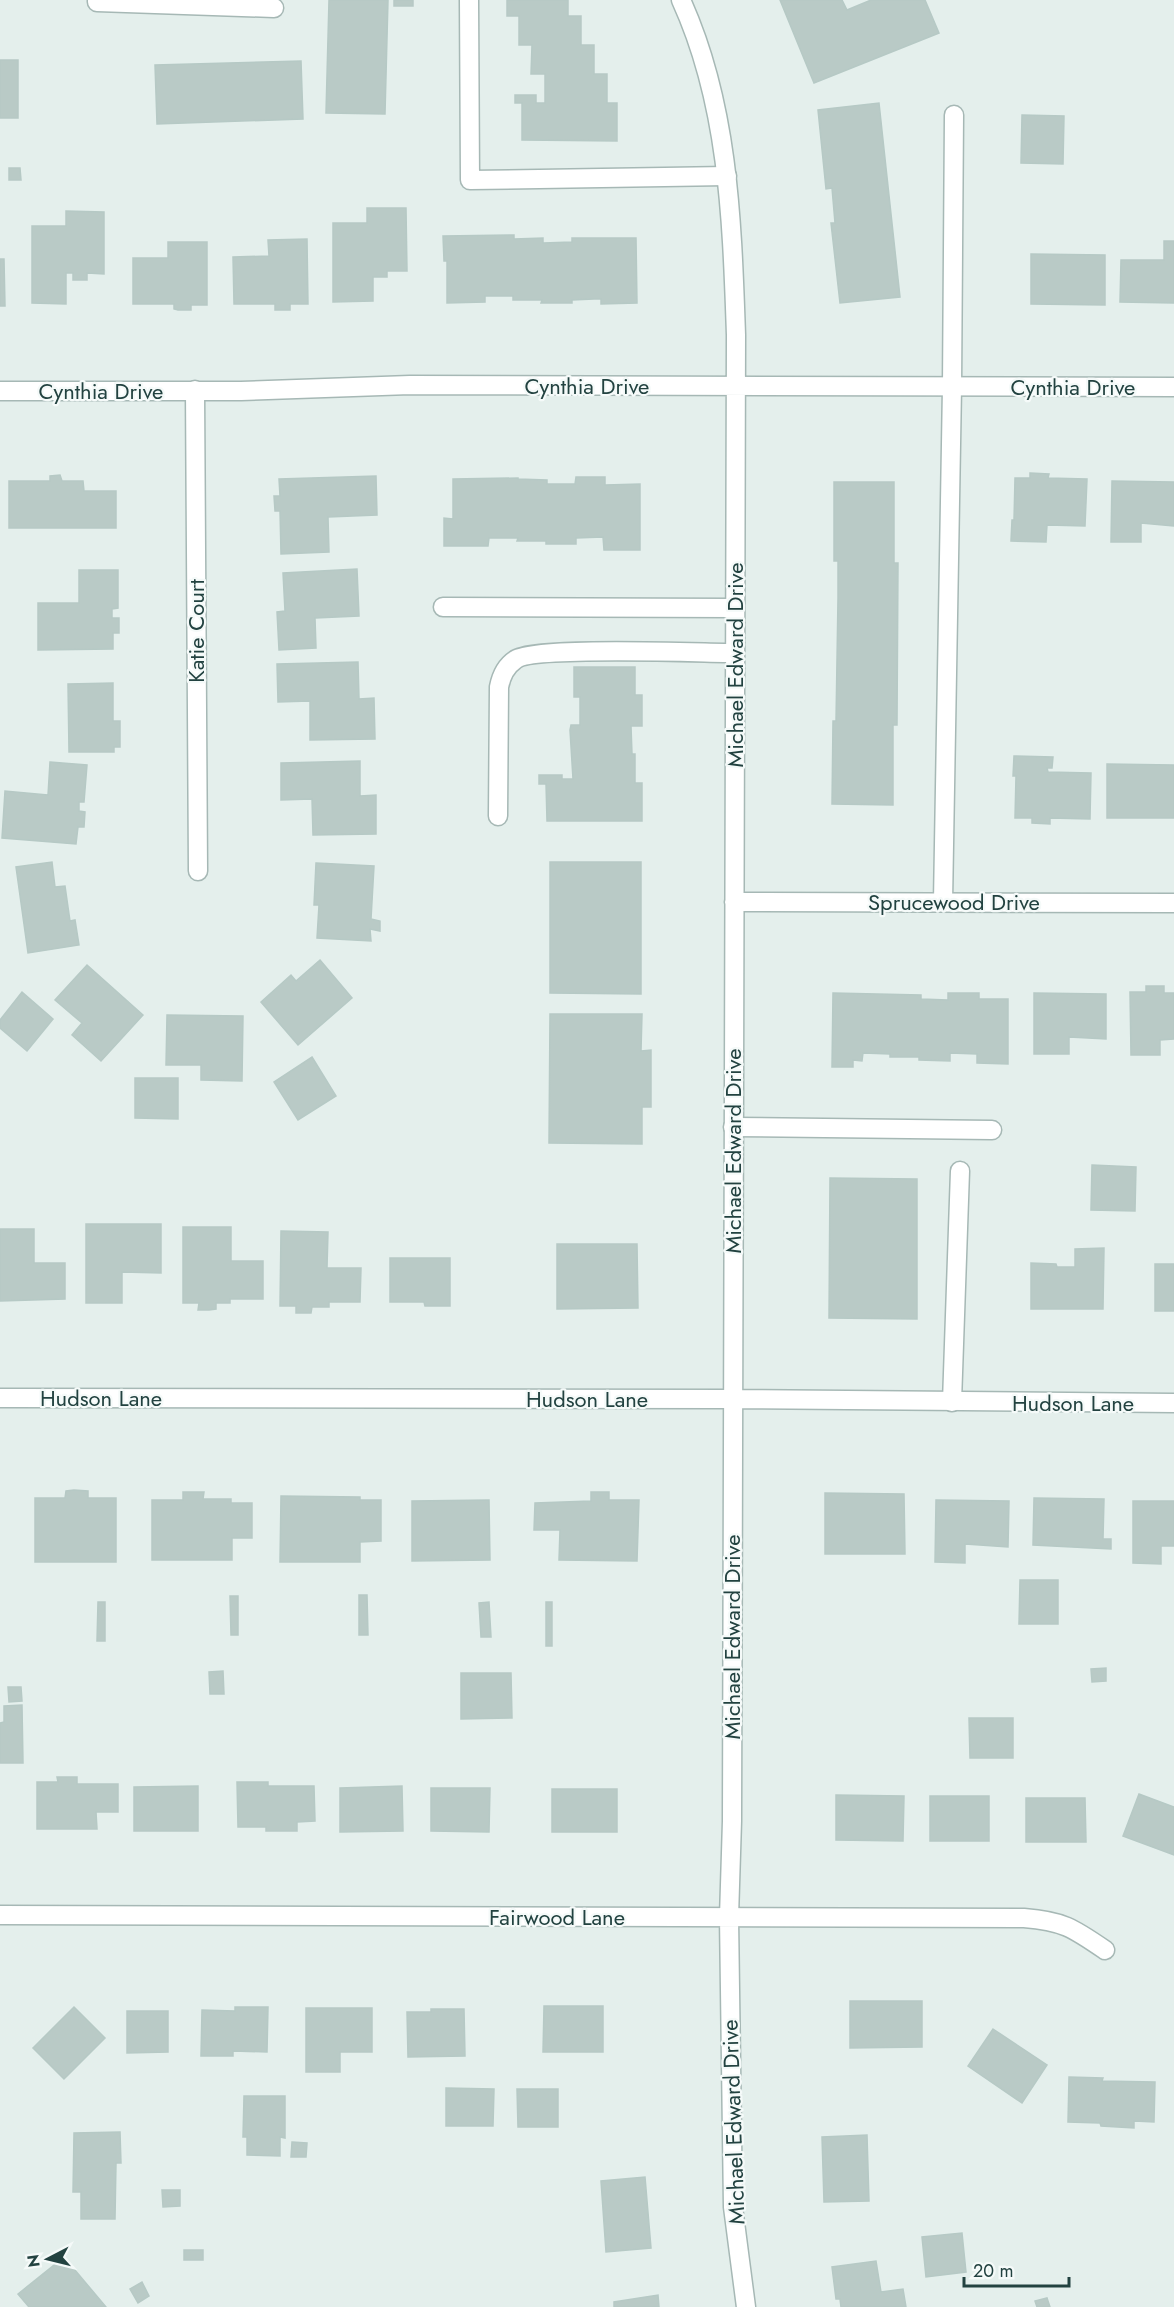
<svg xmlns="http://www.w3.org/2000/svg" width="1174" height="2307" viewBox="0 0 1174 2307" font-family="Jost,sans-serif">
  <rect width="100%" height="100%" fill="#e4efec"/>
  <!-- building -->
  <path fill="#b9cac6" stroke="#b6c9c5" stroke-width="1.5" d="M329,0H388L385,114L326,113Z
    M394,0H413V6H394Z
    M507,0H568V16H581V45H594V74H607V103H617V141L522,140V103H515V95H536V103H545V74H531L532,45H519V16H507Z
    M780,0H842L847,10L871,0H925L939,33L814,83Z
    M0,60H18V118H0Z
    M301,61L303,119L157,124L155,65Z
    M879,103L900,297L840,303L831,223H835L832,188L826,189L818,110Z
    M1022,115L1064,116L1063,164L1021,163Z
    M9,168H20L21,180H9Z
    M367,208H406L407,271H387V277H373V301L333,302V223H367Z
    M66,211L104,212V274L87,273V280H73V273H66V304L32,303V226H66Z
    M514,235V239L543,238V243L572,242V238H636L637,303L601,304V299H594L572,300V303H541L542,300H513V296H485V302L447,303V261H444L443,236Z
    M307,239L308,304H290V310H275V304H234L233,257L269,256L268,240Z
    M1164,241H1174V303L1120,302L1121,260H1164Z
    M168,242H207V305H191V310H178L174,309V304H133V258H168Z
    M1031,254L1105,255V305L1031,304Z
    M0,259H4L5,306H0Z
    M1030,473L1049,474L1048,478L1087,479L1085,526L1047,525L1046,542L1011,541L1012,520H1014L1015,478H1030Z
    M60,475L62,481H83L84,491H116V528H9V481H50V476Z
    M376,476L377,515L328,517L329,552L281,554L280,511H275L274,496H280L279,479Z
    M576,477H605V485L640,484V550H604L603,537L576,538V544H546V541H517L518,538H489L488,546H444V518L453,519V479L518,478V479L547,480V484H575Z
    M1112,481L1174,482V526L1141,523V542H1111Z
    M834,482H894V563H898L897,725H893V805L832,804L833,721H836L838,598V561H834Z
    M357,569L359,616L315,618L316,648L279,650L277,612L285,611L283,573Z
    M79,570H118V608L112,609V618H119V633H113V649L38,650V603H79Z
    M358,662L359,699L374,698L375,739L310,740V701L278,702L277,664Z
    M574,667H635V695H642V726H631L632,754H635V783H642V821H547L546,784H539V775H562V779H573L570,730L571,725H580V697H574Z
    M113,683V721H120V747H114V752H69L68,684Z
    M1014,756L1053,757L1052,768H1047L1048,772L1091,773L1090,819L1050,818V824L1032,823V818H1015L1016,776H1013Z
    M360,761V796L376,795V834L313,835L312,799L281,800V763Z
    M50,762L87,765L84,802H79V811L85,812L84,827H78L76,844L2,838L5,791L48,795Z
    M1107,764L1174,765V818H1107Z
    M52,862L55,887L65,886L70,921L75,920L79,945L28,953L16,867Z
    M550,862H641V994L550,993Z
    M316,863L374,866L371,919L380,921V931L370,929L371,941L317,938L319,905H314Z
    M320,960L352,998L298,1045L261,1002L291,975L296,981Z
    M87,965L143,1015L101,1061L72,1035L82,1023L55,1000Z
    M1146,986H1164V993H1174V1039L1160,1040V1055H1131L1130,992H1146Z
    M22,992L53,1019L27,1051L0,1028V1020Z
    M833,993L921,995V999L948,1000V993H979V999H1008V1064L977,1063V1054L950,1053V1061L919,1060V1057H890V1054L863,1053L862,1061L853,1060V1067H832Z
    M1034,993L1106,994V1039L1069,1037V1054H1034Z
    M550,1014H642L641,1051L651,1050V1107H642V1144L549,1143Z
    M167,1015L243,1016L242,1081L201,1080V1065H166Z
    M312,1057L336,1096L298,1120L274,1082Z
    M135,1078H178V1119L135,1118Z
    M1092,1165L1136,1167L1135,1211L1091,1210Z
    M830,1178L917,1179V1319L829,1318Z
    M86,1224H161V1273L122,1272V1303H86Z
    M183,1227H231V1261H263V1299H230V1303H216V1309L209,1310H198L199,1303H183Z
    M0,1229H34V1263H65V1299L0,1301Z
    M281,1231L328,1232L327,1268H361L360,1302H329V1307H312L311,1313H296V1306H280Z
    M557,1244H637L638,1308L557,1309Z
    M1104,1248L1103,1309H1031V1263L1056,1264L1057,1267H1075V1249Z
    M390,1258H450V1306H425L424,1302H390Z
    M1155,1264H1174V1311H1155Z
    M74,1490L88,1491V1498H116V1562H35V1498H65L66,1491Z
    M183,1492H204L203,1499H231V1503H252V1538H232V1560H152V1500H183Z
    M591,1492H609V1500H639L637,1561L559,1560L560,1530H534L535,1503L591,1501Z
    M825,1493L904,1494L905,1554H825Z
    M281,1496L360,1497V1500H381V1541L360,1542V1562H280Z
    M1034,1498L1104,1499L1103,1539H1111V1549L1033,1545Z
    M489,1500L490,1560L412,1561V1501Z
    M936,1500L1009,1501L1008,1547L965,1544V1563L935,1562Z
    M1133,1501H1174V1546H1161V1564L1133,1563Z
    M1020,1580H1058V1624H1019Z
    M359,1595H367L368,1635H359Z
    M230,1596H238V1635H231Z
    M98,1602H105V1641H97Z
    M489,1602L491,1637H481L479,1603Z
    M546,1602H552V1646H546Z
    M1106,1668V1681L1092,1682L1091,1669Z
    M223,1671L224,1694H210L209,1672Z
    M461,1673H511L512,1718L461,1719Z
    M8,1687H21L22,1701L9,1702Z
    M22,1705L23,1763H0V1723L4,1722V1706Z
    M969,1718H1013V1758H970Z
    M57,1777H77V1784H118V1812H96L97,1829H37V1782H58Z
    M237,1782H268V1786H314L315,1821L297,1822V1831H266V1827H238Z
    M198,1786V1831H134V1787Z
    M402,1786L403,1831L340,1832V1788Z
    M431,1788H490L489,1832L431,1831Z
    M552,1789H617V1832H552Z
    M1139,1794L1174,1807V1855L1123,1836Z
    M836,1795L904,1796L903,1841L836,1840Z
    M930,1796H989V1841H930Z
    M1026,1798H1085L1086,1842H1026Z
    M850,2001H922V2047L850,2048Z
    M544,2006H603V2052H543Z
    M74,2007L105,2038L64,2079L33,2048Z
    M235,2007H268L267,2052L233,2051V2056H201L202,2010L235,2011Z
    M306,2008H372V2052H340V2072H306Z
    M431,2009H464L465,2056L408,2057L407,2012H431Z
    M127,2011H168V2052L127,2053Z
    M993,2029L1047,2065L1022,2103L968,2066Z
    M1069,2077L1103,2078L1102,2081L1155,2082L1154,2122L1134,2121V2128L1101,2126L1100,2123L1068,2122Z
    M446,2088L494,2089L493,2126H446Z
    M517,2089H558V2127H518Z
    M244,2096H285V2138L280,2137V2156L247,2155V2137H243Z
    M120,2132L121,2163H116L115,2219H81V2192H73L74,2133Z
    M867,2135L869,2201L824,2202L822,2137Z
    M292,2142L307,2143L306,2157H291Z
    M645,2177L651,2248L606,2252L601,2181Z
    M162,2190H180V2206L163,2207Z
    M962,2233L966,2272L926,2277L922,2237Z
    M184,2250H203V2260H184Z
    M64,2257L106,2307H29L18,2294Z
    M876,2261L881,2292L903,2289L906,2307H841L840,2299H836L832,2267Z
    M142,2282L149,2296L138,2303L130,2289Z
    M658,2295L659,2307H614V2302Z
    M1047,2298L1050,2307H1037L1035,2301Z"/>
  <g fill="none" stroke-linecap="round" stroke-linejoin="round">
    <defs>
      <path id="service" d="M469,0L470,180L727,176
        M443,607L735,608
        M498,816L499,687C501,677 506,666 515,660C532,646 702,653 735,653
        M943,902L952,387L954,115
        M733,1127L992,1130
        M952,1402L960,1171"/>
      <path id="minor" d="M97,0V2L274,8
        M681,0C729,105 732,222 736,335L732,1821L729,1917L733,2207L746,2307
        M195,390L198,871
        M0,391H241L410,385L1174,387
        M734,902L1174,903
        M0,1398L732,1399L1174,1403
        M0,1915L1024,1918C1063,1921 1073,1928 1105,1950"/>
    </defs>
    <!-- service casing -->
    <use href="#service" stroke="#a6b8b5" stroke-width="21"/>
    <!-- minor casing -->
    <use href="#minor" stroke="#a6b8b5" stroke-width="21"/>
    <!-- service -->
    <use href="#service" stroke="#fff" stroke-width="18"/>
    <!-- minor -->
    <use href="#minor" stroke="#fff" stroke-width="18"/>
  </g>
  <g text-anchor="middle" stroke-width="4.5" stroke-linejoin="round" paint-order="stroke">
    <!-- street labels -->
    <g font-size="22" fill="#224240" stroke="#f5faf9">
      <text x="587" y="394">Cynthia Drive</text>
      <text x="1073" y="395">Cynthia Drive</text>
      <text x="101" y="399">Cynthia Drive</text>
      <text transform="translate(196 631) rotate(-90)" y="8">Katie Court</text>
      <text transform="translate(735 665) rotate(-90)" y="8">Michael Edward Drive</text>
      <text x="954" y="910">Sprucewood Drive</text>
      <text transform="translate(733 1151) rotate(-90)" y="8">Michael Edward Drive</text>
      <text x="101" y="1406">Hudson Lane</text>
      <text x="587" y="1407">Hudson Lane</text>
      <text x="1073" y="1411">Hudson Lane</text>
      <text transform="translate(732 1637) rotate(-90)" y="8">Michael Edward Drive</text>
      <text x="557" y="1925">Fairwood Lane</text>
      <text transform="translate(733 2122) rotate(-92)" y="8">Michael Edward Drive</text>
    </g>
  </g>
  <!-- north arrow -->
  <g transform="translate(48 2259) rotate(263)" stroke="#f5faf9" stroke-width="4.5" paint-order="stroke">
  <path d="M0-4.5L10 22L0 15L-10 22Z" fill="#224240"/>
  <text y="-9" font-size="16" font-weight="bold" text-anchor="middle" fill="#224240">N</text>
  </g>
  <!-- scale -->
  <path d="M964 2277v9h105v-9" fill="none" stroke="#224240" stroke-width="3"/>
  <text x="973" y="2277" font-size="18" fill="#224240" stroke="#f5faf9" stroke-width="4.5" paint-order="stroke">20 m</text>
</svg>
